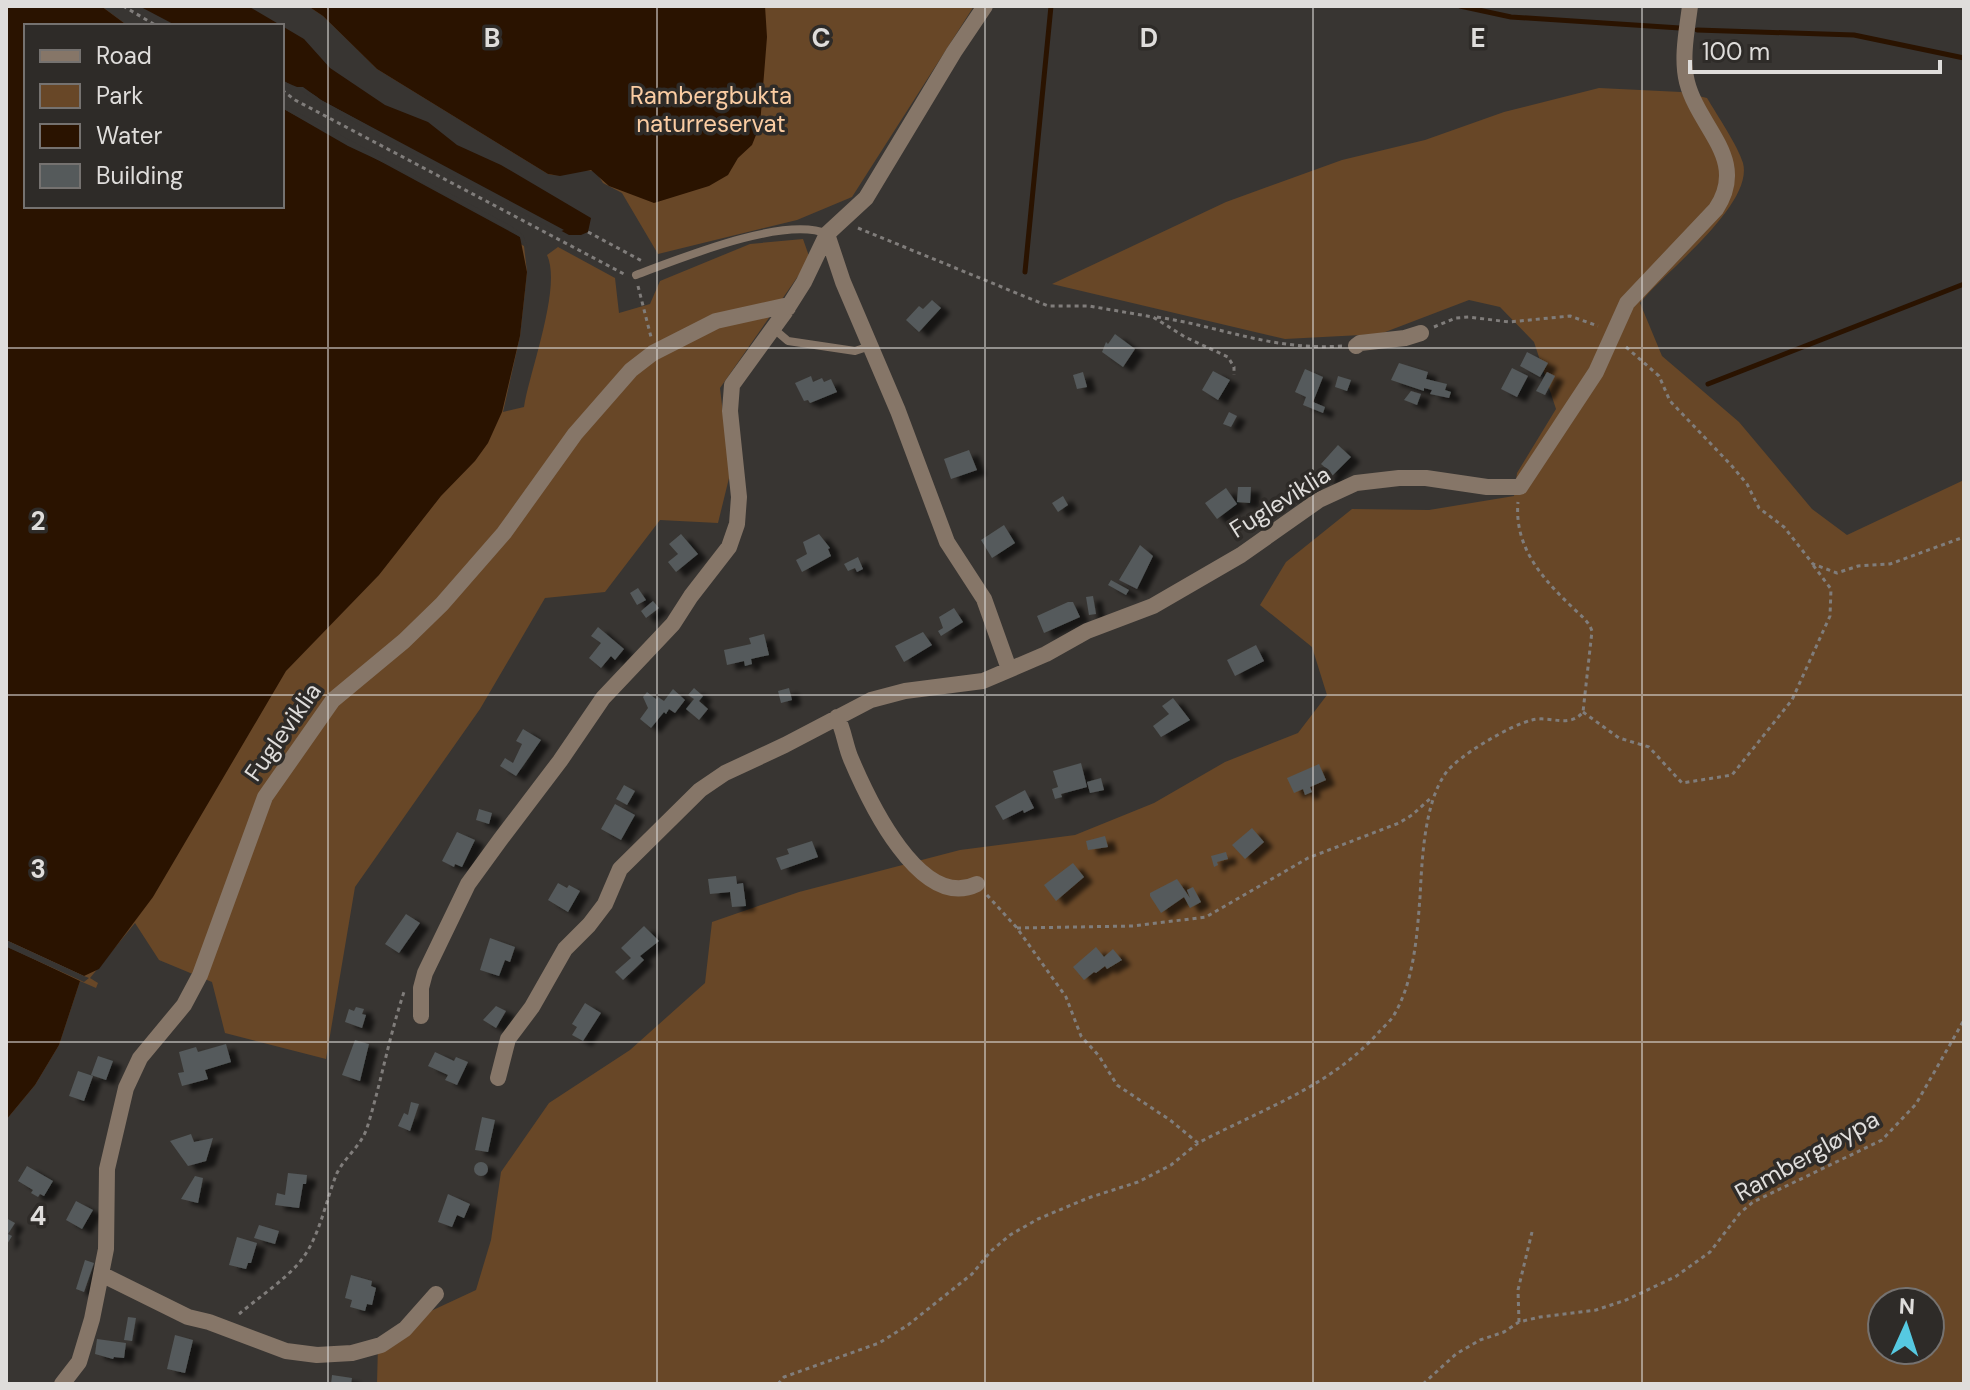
<svg xmlns="http://www.w3.org/2000/svg" width="1970" height="1390" viewBox="0 0 1970 1390" font-family="'DM Sans',sans-serif">
  <defs>
    <filter id="shadow"><feDropShadow dx="9" dy="5" stdDeviation="2" flood-color="#0009"/></filter>
  </defs>
  <rect width="100%" height="100%" fill="#383532"/>
  <!-- green -->
  <path fill="#684727" fill-rule="evenodd" d="M6,6H101L128,26H26V206H282V108L524,246L527,272L520,336L503,412L524,407C530,370 562,287 547,255L558,247L615,278L619,313L650,304L660,281L750,244L803,239L810,259L720,388L730,474L718,523L660,520L605,592L545,598L480,709L355,887L326,1059L225,1033L212,982L159,960L135,923L90,978L98,983L96,988L80,981L59,1045L35,1085L6,1120Z
    M308,6H974L852,197L797,220L658,254L622,193L603,183L596,172C580,166 564,179 548,174L377,69L323,16Z
    M1599,88L1681,92L1707,98C1717,115 1738,146 1743,163C1754,205 1664,272 1640,303L1662,356L1739,422L1812,509L1847,535L1964,480V1384H377L378,1345L418,1317L476,1290L491,1240L501,1172L549,1103L630,1050L705,983L712,922L799,892L960,850L1075,835L1154,803L1225,762L1298,733L1327,695L1312,647L1260,605L1286,562L1352,509L1429,510L1514,496L1517,473L1556,409L1534,342L1500,307L1469,300L1380,334L1285,339L1052,284L1226,202L1342,160L1425,140L1504,112ZM1882,1302H1930V1350H1882Z"/>
  <!-- water -->
  <path fill="#2a1300" d="M6,6H101L128,26H26V206H282V108L520,237L527,272L520,336L502,412L488,443L475,461L441,496L379,575L286,671L153,897L99,969L84,976L6,940Z
    M139,6H248L282,26H177Z
    M308,6H765L767,37L760,125L752,145L738,158L728,175L709,186L654,203L609,186L591,170L560,176L548,174L377,69L323,16Z
    M282,26L304,39L330,68L385,105L428,122L457,145L501,165L591,218L588,232L581,235H569L321,100C308,89 296,88 282,80Z
    M6,946L80,981L59,1045L35,1085L6,1120Z"/>
  <!-- pier -->
  <path fill="#383532" d="M282,80L294,87H303L321,100L564,230L559,232L505,204L319,103L302,91H293L282,85Z
    M282,104L511,226L523,235L528,248L524,246L520,237L509,230L395,168L348,146L282,108Z
    M6,940L84,976L89,978L84,982L9,948L6,946Z"/>
  <g fill="none" stroke-linecap="round" stroke-linejoin="round">
    <!-- stream -->
    <path stroke="#2a1300" stroke-width="5" d="M1460,6L1511,17L1680,28
      M1697,30L1854,35L1964,58
      M1025,272L1051,6
      M1708,384L1964,284"/>
  </g>
  <!-- building -->
  <path fill="#555a5b" filter="url(#shadow)" d="M932,300L941,308L919,332L906,320L919,306L923,309Z
    M1115,334L1135,349L1123,367L1102,352L1106,342L1108,344Z
    M1527,352L1548,363L1540,377L1520,366Z
    M1399,363L1428,372L1426,379L1447,384L1445,390L1451,392L1449,398L1430,394L1432,390L1424,388V391L1391,380Z
    M1512,368L1528,376L1517,397L1501,389Z
    M1305,369L1323,377L1313,402L1325,407L1323,413L1303,405L1306,397L1295,392Z
    M1213,371L1230,380L1218,400L1202,390Z
    M1083,372L1087,387L1077,389L1073,375Z
    M1547,372L1555,376L1545,395L1536,391Z
    M811,376L813,382L822,378L824,382L831,379L837,392L810,403L808,400L804,401L795,383Z
    M1338,376L1351,380L1347,391L1335,387Z
    M1411,391L1421,394L1417,405L1404,400Z
    M1229,412L1237,416L1231,427L1223,424Z
    M1338,445L1351,457L1328,480L1323,476L1328,470L1321,464Z
    M969,450L977,470L951,479L944,459Z
    M1238,487H1251L1250,503L1237,502Z
    M1226,488L1237,504L1217,519L1205,503Z
    M1063,496L1068,505L1058,512L1052,503Z
    M1004,525L1015,543L992,558L981,540Z
    M681,534L698,554L676,572L668,562L678,554L669,544Z
    M819,534L830,548L828,549L831,556L802,572L796,560L807,554L803,542Z
    M1140,545L1153,556L1137,589L1119,580Z
    M858,557L863,569L857,572L855,568L848,571L844,564Z
    M1111,580L1129,590L1126,595L1108,585Z
    M638,588L646,600L637,605L630,593Z
    M1093,596L1096,614L1089,615L1086,597Z
    M653,601L659,608L646,618L641,611Z
    M1068,602H1073L1080,617L1044,633L1037,616Z
    M954,608L963,622L941,636L938,631L943,628L939,617Z
    M598,627L624,649L615,660L611,656L601,668L589,658L601,643L591,636Z
    M923,632L932,645L904,662L895,646Z
    M764,634L769,655L751,659L752,664L745,666L744,661L727,665L724,650L751,644L749,638Z
    M1256,645L1264,661L1235,676L1227,660Z
    M694,688L703,696L699,701L708,709L699,720L686,709L694,699L688,695Z
    M789,688L792,700L781,703L778,691Z
    M673,689L685,700L675,713L669,709L666,714L664,712L651,728L640,719L648,708L643,697L647,692L656,699L658,697L664,701Z
    M1173,698L1190,720L1161,737L1153,726L1169,714L1162,706Z
    M523,729L541,740L516,776L500,766L505,758L513,763L522,744L516,741Z
    M1081,763L1087,787L1061,794L1062,797L1055,799L1052,789L1058,787L1053,771Z
    M1319,764L1326,780L1310,787L1312,792L1305,795L1303,789L1294,793L1287,778Z
    M1101,778L1104,790L1090,793L1087,782Z
    M624,785L635,791L627,805L616,799Z
    M1025,790L1034,808L1024,813L1023,810L1003,820L995,806Z
    M615,804L635,815L621,840L601,829Z
    M479,809L492,813L489,824L476,820Z
    M1252,828L1264,842L1245,859L1232,845Z
    M457,832L475,840L462,867L455,864L454,867L442,861Z
    M1105,836L1108,847L1088,850L1086,841Z
    M812,841L818,857L781,870L776,858L789,854L787,849Z
    M1226,852L1228,859L1217,862L1218,865L1214,867L1211,856Z
    M1073,863L1084,877L1056,901L1044,885Z
    M736,876L737,884L743,883L746,906L732,907L730,892L710,894L708,879Z
    M1177,879L1190,898L1187,890L1193,887L1201,902L1190,908L1184,897L1161,913L1150,896V893Z
    M558,883L567,888L569,885L580,891L568,912L548,900Z
    M406,914L420,923L399,953L385,944Z
    M644,926L659,941L640,956L644,960L623,980L615,972L631,958L621,948Z
    M490,938L515,947L510,962L505,960L499,976L480,970Z
    M1096,947L1104,957L1113,949L1122,960L1107,969L1105,966L1096,973L1094,972L1084,980L1073,967Z
    M585,1003L601,1013L583,1041L572,1035L577,1027L572,1024Z
    M496,1006L506,1011L496,1028L483,1020Z
    M356,1007L364,1009L362,1014L366,1015L362,1028L345,1022L349,1009L354,1011Z
    M355,1040L369,1044L360,1081L342,1075Z
    M226,1044L231,1062L205,1070L208,1079L182,1086L178,1073L184,1072L179,1052L196,1047L198,1052Z
    M435,1052L454,1061L456,1057L468,1062L457,1085L445,1080L448,1075L428,1066Z
    M98,1056L113,1061L106,1080L91,1075Z
    M78,1071L93,1076L84,1101L69,1096Z
    M411,1102L419,1104L410,1131L398,1126L404,1113L408,1115Z
    M482,1117L495,1120L488,1152L475,1150Z
    M191,1134L194,1142L213,1138L206,1161L188,1166L170,1141Z
    M474 1169a7 7 0 1 1 14 0a7 7 0 1 1-14 0Z
    M27,1166L53,1181L44,1196L40,1194L38,1197L31,1193L33,1190L18,1181Z
    M288,1173L307,1175L306,1184H303L299,1208L275,1205L277,1193L285,1195Z
    M195,1176L203,1178L198,1203L181,1199Z
    M448,1194L470,1204L464,1218L457,1215L452,1227L438,1222Z
    M76,1201L93,1210L82,1229L66,1220Z
    M6,1218L15,1223L8,1234L12,1236L6,1246Z
    M259,1225L279,1231L275,1244L254,1238Z
    M237,1237L257,1243L251,1263H248L246,1269L229,1265Z
    M85,1260L94,1263L84,1292L76,1289Z
    M351,1275L372,1281L371,1286L376,1288L372,1305L367,1304L365,1311L350,1307L352,1300L345,1298Z
    M128,1317L136,1318L132,1341L124,1340Z
    M175,1335L193,1340L185,1373L167,1369Z
    M97,1339L126,1343L124,1358L114,1357L113,1359L95,1354Z
    M332,1375L352,1378L351,1384H331Z"/>
  <g fill="none" stroke-linecap="round" stroke-linejoin="round">
    <!-- path -->
    <path stroke="#807d7b" stroke-width="3" stroke-dasharray="4 4" stroke-linecap="butt" d="M123,6L157,26
      M282,90L295,100L624,274
      M858,228L1048,306H1089L1153,317L1185,337L1228,357L1234,367V375
      M588,232L642,261
      M638,286L651,337
      M1157,317C1223,327 1273,351 1342,346
      M1434,327L1456,318L1469,317L1509,322L1570,316L1598,326
      M1626,347L1659,376L1670,401L1731,465L1747,484L1759,508L1784,527L1813,564L1837,573L1858,566L1890,564L1964,537
      M1583,712L1619,738L1649,747L1682,783L1732,775L1792,700L1830,616L1831,589L1813,565
      M987,895L1017,928L1066,997L1081,1036L1099,1056L1117,1085L1170,1120L1198,1143C1260,1110 1330,1087 1378,1033C1383,1027 1390,1022 1394,1015C1414,981 1417,936 1420,897C1422,860 1424,805 1445,774C1457,756 1511,725 1532,720C1550,715 1569,729 1583,712L1592,631C1588,620 1580,615 1572,607C1542,578 1514,547 1518,502
      M1017,928L1133,926L1206,917L1308,858L1399,823L1412,815L1432,797
      M239,1314C258,1298 282,1282 299,1263C320,1238 325,1202 337,1173C345,1157 361,1146 367,1128C381,1083 389,1037 404,992
      M1519,1322L1518,1290L1532,1232
      M778,1384L784,1377L879,1343L908,1325L972,1274L991,1251L1010,1235L1038,1219L1088,1198L1138,1182L1171,1165L1198,1143
      M1423,1384L1456,1354L1480,1340L1504,1332L1519,1322L1540,1317L1596,1310L1626,1300L1675,1277L1710,1252L1740,1213L1753,1202L1882,1140L1916,1104L1964,1020"/>
    <!-- lane -->
    <path stroke="#867668" stroke-width="8" d="M636,275C679,259 785,215 827,234
      M774,329L788,341L855,351L870,346"/>
    <!-- street -->
    <path stroke="#867668" stroke-width="16" d="M827,234L843,282L898,411L947,542L984,599L1009,669
      M1356,346L1360,343L1405,338L1421,333
      M837,717C844,730 845,745 851,759C868,799 920,912 977,884
      M421,1016V988L425,973L468,884L500,840L560,761L603,698L673,624L691,596L729,547L737,524L739,497L730,411L732,385L785,312L804,282L827,234L866,198L954,52L985,6
      M498,1078L508,1039L532,1007L565,949L589,925L605,904L620,869L700,790L725,773L785,745L871,700L905,691L983,681L1046,654L1087,631L1153,606L1241,555L1319,500L1356,483L1399,478H1426L1487,487H1520L1596,372L1627,303L1716,209C1749,159 1699,129 1687,82C1681,58 1687,30 1690,6
      M101,1274L188,1317L209,1322L286,1351L317,1355L352,1353L381,1345L405,1329L436,1294
      M62,1384L79,1362L92,1319L106,1249L107,1169L126,1088L140,1058L184,1005L200,975L265,797L333,700L404,641L442,604L504,533L575,434L631,370L653,353L716,321L784,306L788,308"/>
  </g>
  <!-- grid -->
  <path fill="none" stroke="#dfdddb" stroke-width="2" stroke-opacity="0.55" d="M328,6V1384M657,6V1384M985,6V1384M1313,6V1384M1642,6V1384M6,348H1964M6,695H1964M6,1042H1964"/>
  <g text-anchor="middle" stroke-width="7" stroke-linejoin="round" paint-order="stroke">
    <!-- park labels -->
    <g font-size="24" fill="#fbcda3" stroke="#2e2b28">
      <text x="711" y="104">Rambergbukta<tspan x="711" dy="28">naturreservat</tspan></text>
    </g>
    <!-- street labels -->
    <g font-size="24" fill="#dfdddb" stroke="#2e2b28">
      <text transform="translate(1280 502) rotate(-32)" y="8">Fugleviklia</text>
      <text transform="translate(283 732) rotate(-55)" y="8">Fugleviklia</text>
      <text transform="translate(1807 1156) rotate(-29)" y="8">Rambergløypa</text>
    </g>
  </g>
  <g font-size="26" text-anchor="middle" font-weight="bold" fill="#dfdddb" stroke="#2e2b28" stroke-width="7" stroke-linejoin="round" paint-order="stroke">
    <text x="492" y="47">B</text>
    <text x="821" y="47">C</text>
    <text x="1149" y="47">D</text>
    <text x="1478" y="47">E</text>
    <text x="38" y="530">2</text>
    <text x="38" y="878">3</text>
    <text x="38" y="1225">4</text>
  </g>
  <!-- border -->
  <rect width="1970" height="1390" fill="none" stroke="#dfdddb" stroke-width="16"/>
  <!-- legend -->
  <rect x="24" y="24" width="260" height="184" fill="#2e2b28" stroke="#757270" stroke-width="2"/>
  <rect x="40" y="50" width="40" height="12" fill="#867668" stroke="#757270" stroke-width="2"/>
  <text x="96" y="64" font-size="24" fill="#dfdddb">Road</text>
  <rect x="40" y="84" width="40" height="24" fill="#684727" stroke="#757270" stroke-width="2"/>
  <text x="96" y="104" font-size="24" fill="#dfdddb">Park</text>
  <rect x="40" y="124" width="40" height="24" fill="#2a1300" stroke="#757270" stroke-width="2"/>
  <text x="96" y="144" font-size="24" fill="#dfdddb">Water</text>
  <rect x="40" y="164" width="40" height="24" fill="#555a5b" stroke="#757270" stroke-width="2"/>
  <text x="96" y="184" font-size="24" fill="#dfdddb">Building</text>
  <!-- north arrow -->
  <g transform="translate(1906 1326) rotate(3)"><circle r="38" fill="#2e2b28" stroke="#757270" stroke-width="2"/>
  <path d="M0-6L14 30L0 20L-14 30Z" fill="#56c9e1"/>
  <text y="-12" font-size="22" font-weight="bold" text-anchor="middle" fill="#dfdddb">N</text>
  </g>
  <!-- scale -->
  <path d="M1690 60v12h250v-12" fill="none" stroke="#dfdddb" stroke-width="4"/>
  <text x="1702" y="60" font-size="24" fill="#dfdddb" stroke="#2e2b28" stroke-width="6" paint-order="stroke">100 m</text>
</svg>
